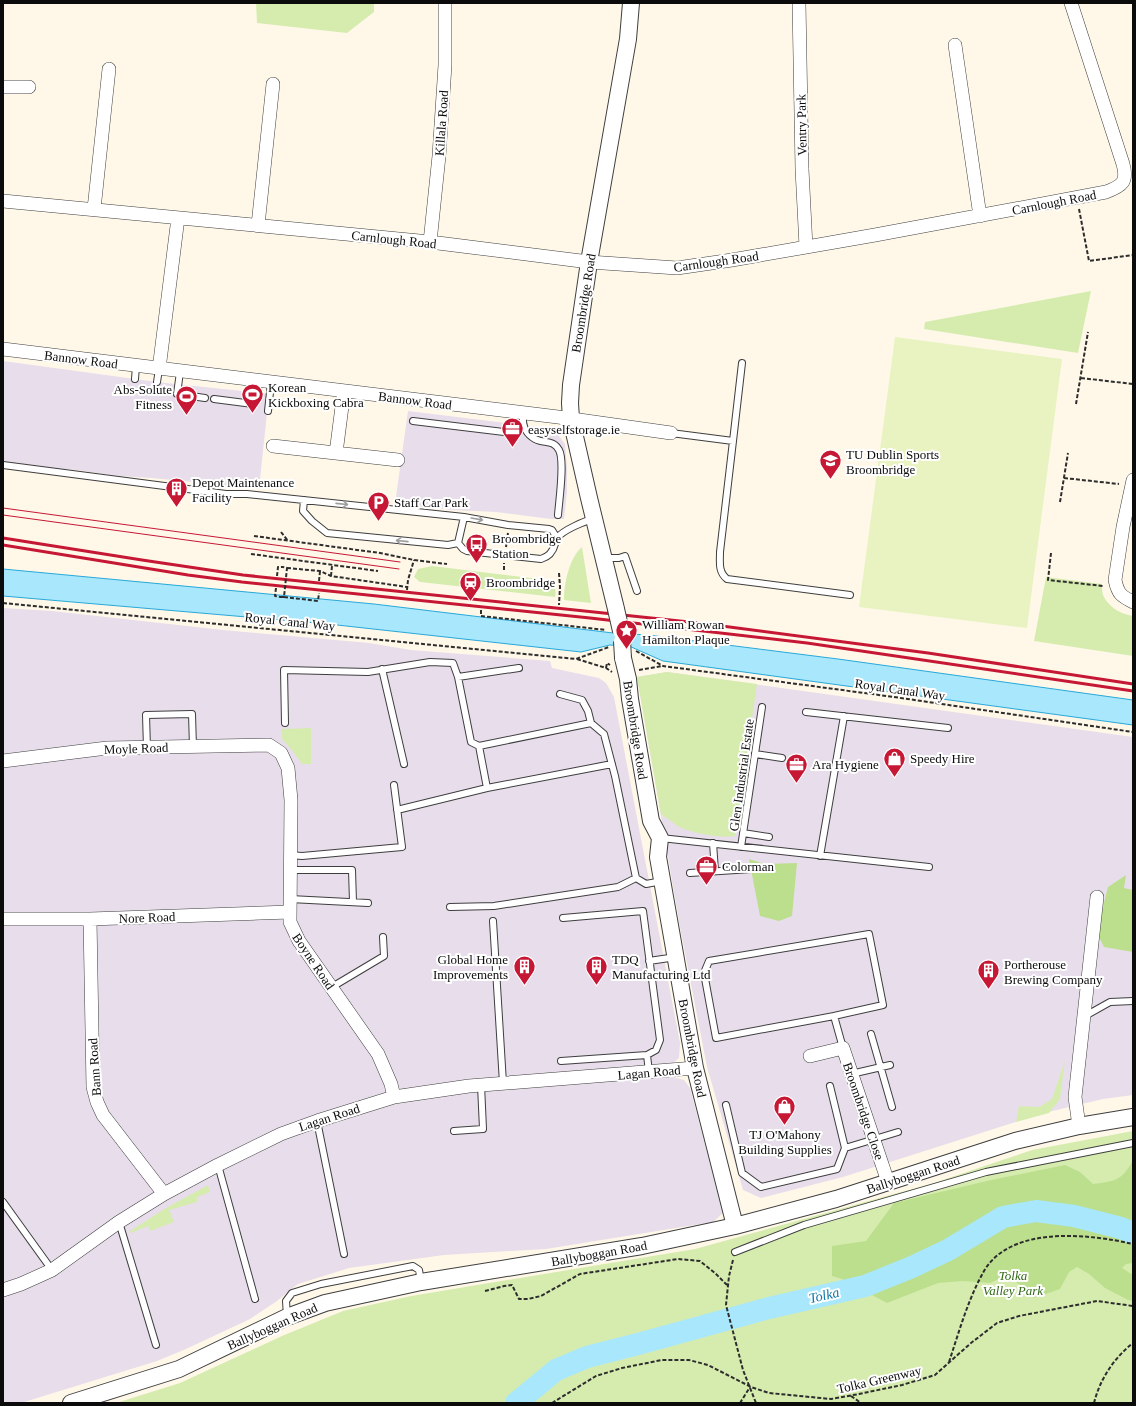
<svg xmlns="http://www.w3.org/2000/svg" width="1136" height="1406" viewBox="0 0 1136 1406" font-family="'Times New Roman',serif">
  <rect width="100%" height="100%" fill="#fff8e8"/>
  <!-- industrial -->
  <path fill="#e8ddeb" d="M3,361L157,382L269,394L259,489L202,485V483L152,478L118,476L76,470L38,467L3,463Z
    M408,411L539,427L555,431L565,444L567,468V491L564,519H551L496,512L453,510L395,504Z
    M3,608L52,611L223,630L369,643L411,650L550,661L552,668L599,678L606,683L614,697L680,1043L679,1058L673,1063L674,1077L684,1080L690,1088L723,1213L713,1222L546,1249L444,1255L349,1268L298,1284L277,1301L250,1319L186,1349L157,1361L21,1403H3Z
    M667,672L1133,737V1095L1103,1099L1044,1113L843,1177L761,1198L743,1190L707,1067L680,927L637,677Z"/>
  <!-- green -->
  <path fill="#d6ecaf" d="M256,3H374V12L347,33L257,23Z
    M1091,291L1078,353L924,329L925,322Z
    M582,547L591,603L564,600C564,584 569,558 582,547Z
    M432,566L548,580C554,585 557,589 555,597L420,582L414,577L418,569Z
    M1046,577L1102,584C1102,588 1102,594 1104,597C1110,608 1121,614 1133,616V656L1034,641Z
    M667,672L757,684L735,836C721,839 692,833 679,827C673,823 667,818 661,814L637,677Z
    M311,728V764H302L291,749L282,739L281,729Z
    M1065,1060L1060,1099L1049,1113L1016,1122L1019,1106L1039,1107L1052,1099Z
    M1133,1131V1403H116L180,1383L282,1336L343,1311L411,1296L695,1249L934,1183L1032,1150Z
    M208,1185L210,1192L197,1197V1202L169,1210L174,1222L150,1231L148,1226L131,1233L130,1231L166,1208Z"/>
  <!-- forest -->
  <path fill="#bcdf8d" d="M749,859L765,864L797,863L792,916L779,921L760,916Z
    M1126,875L1124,888L1133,890V952L1104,947L1098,935L1101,915L1108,887Z
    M1133,1160V1263L1126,1264L1122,1268L1133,1275V1301L1128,1300L1105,1288L1089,1274L1077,1267L1069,1272L1060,1289L1034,1298L1019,1284L1006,1276L990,1283L963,1281L938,1283L887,1303L842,1279L832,1276V1246L866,1241L894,1203L991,1180L1065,1165L1080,1172L1093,1184C1115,1181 1122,1181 1133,1160Z"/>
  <!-- pitch -->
  <path fill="#e8f3c1" d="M895,337L1062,359L1027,628L859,607Z"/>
  <!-- water -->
  <path fill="#a8e7fc" stroke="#28a8d9" d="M3,569L374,604L613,633L648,635L838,659L1133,700V725L663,661L629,646L610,645L581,652L328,624L3,596Z"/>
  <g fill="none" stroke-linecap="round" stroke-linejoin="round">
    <!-- river -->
    <path stroke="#a8e7fc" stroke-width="22" d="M516,1403L556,1370L587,1357L638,1344L769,1308L865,1286L912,1267L948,1250L1003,1217L1036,1211L1074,1216L1121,1228L1133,1233"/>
    <defs>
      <path id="service" d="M180,372L177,394L205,398
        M135,379L136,366
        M157,382L159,369
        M214,399L253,404L256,381
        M268,411L271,383
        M523,413C522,424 524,433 535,439C544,444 553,439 559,450C565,461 559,501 558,515
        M413,421L512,433L514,412
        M671,433L733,441L720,552C720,562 718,572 727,579L850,595
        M733,441L742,363
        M3,465L226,494H247L464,517
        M304,500L303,511L312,521L327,533L448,545L458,543
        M557,538L552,530L549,529L508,525L464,517L458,543L463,549L467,551L541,559C548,557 553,552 555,544C555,544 557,539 557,538C563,530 585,521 593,519
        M605,558H619L625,556L637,591
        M382,669L404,764
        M458,677L519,668
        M560,694L582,700L588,711L591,723
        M806,712L948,728
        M285,723L284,670L368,672L430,662L453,663L458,677L471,742L479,746
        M147,748L146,715L192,714L193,747
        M755,754L782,758
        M487,788L479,746L591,723L604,734L615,776L636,878L646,884L662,881
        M397,810L487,788L612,764
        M743,833L769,837
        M661,838L929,867
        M713,843L715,871
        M741,847L762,707
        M290,855L302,856L402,847L394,785
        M820,856L844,716
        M290,870H352L353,902
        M690,873L751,869
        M290,899L368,903
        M450,907L494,906L618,887L636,878
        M493,921L503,1083
        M649,961L676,957
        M332,987L384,956L383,937
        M834,1016L883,1005L869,934L709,961L704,973L716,1038L834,1016L843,1048
        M1085,1016L1110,1002L1133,1001
        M871,1034L892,1107
        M647,1055L649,1072
        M561,1061L647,1055L656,1050L660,1040L643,911L563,918
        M851,1074L890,1065
        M726,1105L742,1173L761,1187L837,1169L845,1148L830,1086
        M317,1121L344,1254
        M454,1131L483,1129L481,1085
        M845,1148L898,1132
        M218,1165L255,1299
        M3,1202L52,1270
        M119,1222L156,1345
        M735,1252L804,1225L986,1172L1133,1143
        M287,1316L286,1301L292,1293L321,1284L413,1266L419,1270L421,1282"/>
      <path id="minor" d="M799,3L802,169L806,247
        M955,45L980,216
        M3,87H29
        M3,201L430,242L589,262L677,268L732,260L875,235L1106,192C1122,186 1128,182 1123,164L1071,3
        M94,209L109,69
        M258,225L273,84
        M430,242L439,156L445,65V3
        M3,349L558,417L671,433
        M159,369L178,218
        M273,446L398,460
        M336,453L344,391
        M1133,480L1123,527L1115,580C1118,594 1121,596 1133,602
        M3,761L107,748L269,745L281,753L288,768L291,800L290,922L299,941L378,1054L391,1084L394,1097
        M3,919H90L290,912
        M90,919L93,1087L97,1102L103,1115L164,1194
        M810,1056L843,1048L888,1182
        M1079,1126L1075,1097L1097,897
        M3,1290L21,1284L52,1270L119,1222L164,1194L218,1165L281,1134L317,1121L394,1097L469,1086L695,1068"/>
      <path id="tertiary" d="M616,609L589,498L571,419L570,403L571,385L589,262L628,39L631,3
        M623,658L628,679L630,699L651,821L660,838L658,857L695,1068L735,1226
        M71,1403L179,1369L287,1317L325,1303L421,1282L642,1246L735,1226L836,1199L1015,1141L1079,1126L1133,1117"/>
    </defs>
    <!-- service casing -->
    <use href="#service" stroke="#3e3e3e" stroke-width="8"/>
    <!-- minor casing -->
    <use href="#minor" stroke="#3e3e3e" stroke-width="14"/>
    <!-- tertiary casing -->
    <use href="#tertiary" stroke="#3e3e3e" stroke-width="18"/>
    <!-- path -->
    <path stroke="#2d2d2d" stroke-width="2" stroke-dasharray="4 2" stroke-linecap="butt" d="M1079,209L1089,261L1133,255
      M1081,378L1133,384
      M1076,404L1088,332
      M1064,478L1119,484
      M1060,502L1068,453
      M281,532L288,541
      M254,536L380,553L414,560L447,564
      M506,547L508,533
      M1051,553L1048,580L1103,586
      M251,554L378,571
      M287,568L320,571L331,576L407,587
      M504,570V563
      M559,573L560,587L559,605
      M277,576L278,567H283
      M331,576L332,566
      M319,581L320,571
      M276,588L275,596L280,597
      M407,590L408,580L414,560
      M284,597L318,601L319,593
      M3,603L576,659L609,647
      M481,610V616L606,630
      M636,651L663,666L894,697L1133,732
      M577,659L606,668L612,672
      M606,668L607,663L610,665
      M639,670L662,666
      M733,1260L729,1276L726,1305L743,1370L756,1403
      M485,1291L504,1286L512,1285L519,1299H528L541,1296L580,1274L678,1259L700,1261L715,1273L728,1286
      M949,1362C959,1332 968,1299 984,1271C1011,1225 1089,1234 1133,1244
      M851,1396L861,1403
      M552,1403L596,1376L622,1368L662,1360H689L708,1365L751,1387L769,1393L831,1399L859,1394L902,1385L935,1375L971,1343L997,1323L1019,1316L1097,1301L1133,1306
      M740,1403L750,1387
      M1094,1403C1100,1379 1114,1358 1133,1343"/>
    <!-- service -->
    <use href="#service" stroke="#fff" stroke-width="6"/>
    <!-- minor -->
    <use href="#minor" stroke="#fff" stroke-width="13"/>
    <!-- tertiary -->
    <use href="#tertiary" stroke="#fff" stroke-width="16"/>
    <!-- tram -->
    <path stroke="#c61735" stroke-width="1" d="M3,508L400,562
      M3,515L399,569"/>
    <!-- rail -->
    <path stroke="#c61735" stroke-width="3" d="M3,538L142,560L243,575L699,623L928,653L1133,684
      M3,545L188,575L242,582L590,618L807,643L1133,691"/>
    <defs>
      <path id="tertiary-bridge" d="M616,609L621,631
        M622,641L623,658"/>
    </defs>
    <!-- tertiary-bridge casing -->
    <use href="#tertiary-bridge" stroke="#3e3e3e" stroke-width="18" stroke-linecap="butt"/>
    <!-- path-bridge -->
    <path stroke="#2d2d2d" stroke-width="2" stroke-dasharray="4 2" stroke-linecap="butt" d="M280,597H284L287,568L283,567"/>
    <!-- tertiary-bridge -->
    <use href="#tertiary-bridge" stroke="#fff" stroke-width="16"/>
  </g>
  <!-- one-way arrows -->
  <defs><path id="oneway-shaft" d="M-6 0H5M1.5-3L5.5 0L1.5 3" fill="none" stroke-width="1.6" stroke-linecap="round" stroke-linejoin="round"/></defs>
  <g stroke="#9d9d9d">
    <use href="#oneway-shaft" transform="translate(342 504) rotate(6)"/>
    <use href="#oneway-shaft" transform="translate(477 519) rotate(10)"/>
    <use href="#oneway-shaft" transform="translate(402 541) rotate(-174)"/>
  </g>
  <!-- icons -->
  <defs>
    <symbol id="stadium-pin" viewBox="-11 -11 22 30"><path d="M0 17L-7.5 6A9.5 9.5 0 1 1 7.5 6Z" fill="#c61735" stroke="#fff"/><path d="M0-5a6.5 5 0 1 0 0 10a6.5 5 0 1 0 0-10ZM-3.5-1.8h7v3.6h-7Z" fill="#fff"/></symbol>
    <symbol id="office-pin" viewBox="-11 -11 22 30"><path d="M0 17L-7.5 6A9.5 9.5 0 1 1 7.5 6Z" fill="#c61735" stroke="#fff"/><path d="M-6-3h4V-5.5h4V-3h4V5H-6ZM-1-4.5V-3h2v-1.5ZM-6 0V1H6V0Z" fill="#fff"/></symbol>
    <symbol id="university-pin" viewBox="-11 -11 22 30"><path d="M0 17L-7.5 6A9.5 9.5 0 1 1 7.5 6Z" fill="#c61735" stroke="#fff"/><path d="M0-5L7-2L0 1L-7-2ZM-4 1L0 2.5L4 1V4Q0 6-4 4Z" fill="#fff"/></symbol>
    <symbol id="building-pin" viewBox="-11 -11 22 30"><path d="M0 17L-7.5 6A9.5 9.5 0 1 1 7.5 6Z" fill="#c61735" stroke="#fff"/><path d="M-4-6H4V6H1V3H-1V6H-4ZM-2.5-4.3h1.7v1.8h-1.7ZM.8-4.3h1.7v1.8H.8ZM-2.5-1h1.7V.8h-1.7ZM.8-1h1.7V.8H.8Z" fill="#fff"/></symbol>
    <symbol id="parking-pin" viewBox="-11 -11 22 30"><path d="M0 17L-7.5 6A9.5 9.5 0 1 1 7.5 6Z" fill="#c61735" stroke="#fff"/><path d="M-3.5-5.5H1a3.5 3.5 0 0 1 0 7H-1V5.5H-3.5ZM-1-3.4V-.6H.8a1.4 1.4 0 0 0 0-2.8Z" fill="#fff"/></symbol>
    <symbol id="bus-pin" viewBox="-11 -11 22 30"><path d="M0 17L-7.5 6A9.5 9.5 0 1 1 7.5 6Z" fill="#c61735" stroke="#fff"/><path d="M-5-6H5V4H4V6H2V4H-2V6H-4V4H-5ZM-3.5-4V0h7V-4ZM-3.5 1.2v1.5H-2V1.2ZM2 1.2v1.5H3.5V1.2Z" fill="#fff"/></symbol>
    <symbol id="station-pin" viewBox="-11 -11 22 30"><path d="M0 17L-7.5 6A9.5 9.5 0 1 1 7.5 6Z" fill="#c61735" stroke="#fff"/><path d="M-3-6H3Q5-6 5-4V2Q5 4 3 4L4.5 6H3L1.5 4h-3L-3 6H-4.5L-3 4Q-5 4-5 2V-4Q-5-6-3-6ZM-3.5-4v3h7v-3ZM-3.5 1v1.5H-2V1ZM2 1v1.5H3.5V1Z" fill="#fff"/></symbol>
    <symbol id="sight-pin" viewBox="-11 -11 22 30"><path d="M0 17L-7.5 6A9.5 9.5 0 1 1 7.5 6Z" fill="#c61735" stroke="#fff"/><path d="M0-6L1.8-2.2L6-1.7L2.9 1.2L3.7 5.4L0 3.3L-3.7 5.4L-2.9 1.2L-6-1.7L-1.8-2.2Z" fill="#fff"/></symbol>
    <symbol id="shop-pin" viewBox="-11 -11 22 30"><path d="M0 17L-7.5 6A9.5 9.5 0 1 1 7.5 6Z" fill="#c61735" stroke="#fff"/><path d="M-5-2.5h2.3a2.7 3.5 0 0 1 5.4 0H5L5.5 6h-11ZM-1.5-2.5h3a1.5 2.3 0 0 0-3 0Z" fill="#fff"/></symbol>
  </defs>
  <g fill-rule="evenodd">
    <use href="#stadium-pin" x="240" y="382" width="25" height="34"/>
    <use href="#stadium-pin" x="174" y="384" width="25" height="34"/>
    <use href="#office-pin" x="500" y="416" width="25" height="34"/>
    <use href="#university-pin" x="818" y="448" width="25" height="34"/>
    <use href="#building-pin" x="164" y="476" width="25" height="34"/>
    <use href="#parking-pin" x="366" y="490" width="25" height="34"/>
    <use href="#bus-pin" x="464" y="532" width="25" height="34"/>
    <use href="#station-pin" x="458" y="570" width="25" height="34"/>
    <use href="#sight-pin" x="614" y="618" width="25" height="34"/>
    <use href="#shop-pin" x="882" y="746" width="25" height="34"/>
    <use href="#office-pin" x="784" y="752" width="25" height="34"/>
    <use href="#office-pin" x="694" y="854" width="25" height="34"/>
    <use href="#building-pin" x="512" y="954" width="25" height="34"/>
    <use href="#building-pin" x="584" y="954" width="25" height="34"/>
    <use href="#building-pin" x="976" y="958" width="25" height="34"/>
    <use href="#shop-pin" x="772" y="1094" width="25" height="34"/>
  </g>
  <g text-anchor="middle" stroke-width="4" stroke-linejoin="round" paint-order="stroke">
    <!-- street labels -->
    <g font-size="13" fill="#0b0b0b" stroke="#fff">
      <text transform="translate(441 123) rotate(-86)" y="5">Killala Road</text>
      <text transform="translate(801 125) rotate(-91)" y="5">Ventry Park</text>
      <text transform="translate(1054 202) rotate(-11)" y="5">Carnlough Road</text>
      <text transform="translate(394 239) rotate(6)" y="5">Carnlough Road</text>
      <text transform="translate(716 261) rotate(-8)" y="5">Carnlough Road</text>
      <text transform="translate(583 303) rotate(-81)" y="5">Broombridge Road</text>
      <text transform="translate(81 359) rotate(7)" y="5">Bannow Road</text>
      <text transform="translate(415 400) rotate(7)" y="5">Bannow Road</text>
      <text transform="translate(290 621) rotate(6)" y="5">Royal Canal Way</text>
      <text transform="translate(900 689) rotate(8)" y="5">Royal Canal Way</text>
      <text transform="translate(636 730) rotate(81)" y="5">Broombridge Road</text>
      <text transform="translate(136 748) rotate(-2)" y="5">Moyle Road</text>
      <text transform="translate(741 775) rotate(-82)" y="5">Glen Industrial Estate</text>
      <text transform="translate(147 917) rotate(-2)" y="5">Nore Road</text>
      <text transform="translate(314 961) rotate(56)" y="5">Boyne Road</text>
      <text transform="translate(693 1048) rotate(79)" y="5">Broombridge Road</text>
      <text transform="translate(94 1067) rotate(-94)" y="5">Bann Road</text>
      <text transform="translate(649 1072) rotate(-5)" y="5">Lagan Road</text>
      <text transform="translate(864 1111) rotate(71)" y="5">Broombridge Close</text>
      <text transform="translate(329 1117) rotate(-18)" y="5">Lagan Road</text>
      <text transform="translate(913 1174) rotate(-18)" y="5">Ballyboggan Road</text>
      <text transform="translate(599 1253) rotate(-10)" y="5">Ballyboggan Road</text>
      <text transform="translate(272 1326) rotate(-24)" y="5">Ballyboggan Road</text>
      <text transform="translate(879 1379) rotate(-13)" y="5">Tolka Greenway</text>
    </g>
    <!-- poi labels -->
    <g font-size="13" fill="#0b0b0b" stroke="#fff" text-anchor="start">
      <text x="268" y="392">Korean<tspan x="268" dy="15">Kickboxing Cabra</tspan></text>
      <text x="172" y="394" text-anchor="end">Abs-Solute<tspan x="172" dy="15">Fitness</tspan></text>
      <text x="528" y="434">easyselfstorage.ie</text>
      <text x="846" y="459">TU Dublin Sports<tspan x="846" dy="15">Broombridge</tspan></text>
      <text x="192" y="487">Depot Maintenance<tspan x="192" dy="15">Facility</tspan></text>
      <text x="394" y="507">Staff Car Park</text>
      <text x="492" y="543">Broombridge<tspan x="492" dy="15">Station</tspan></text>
      <text x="486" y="587">Broombridge</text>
      <text x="642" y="629">William Rowan<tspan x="642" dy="15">Hamilton Plaque</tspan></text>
      <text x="910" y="763">Speedy Hire</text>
      <text x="812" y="769">Ara Hygiene</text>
      <text x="722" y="871">Colorman</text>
      <text x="508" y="964" text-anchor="end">Global Home<tspan x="508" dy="15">Improvements</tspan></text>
      <text x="612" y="964">TDQ<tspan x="612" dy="15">Manufacturing Ltd</tspan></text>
      <text x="1004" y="969">Portherouse<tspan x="1004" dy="15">Brewing Company</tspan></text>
      <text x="785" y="1139" text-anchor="middle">TJ O'Mahony<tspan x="785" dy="15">Building Supplies</tspan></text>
    </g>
    <!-- park labels -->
    <g font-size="13" font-style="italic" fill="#316716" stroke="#fff">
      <text x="1013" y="1280">Tolka<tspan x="1013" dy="15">Valley Park</tspan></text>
    </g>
    <!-- water labels -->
    <g font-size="14" font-style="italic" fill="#0a75a6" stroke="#fff">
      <text transform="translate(824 1295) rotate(-13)" y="5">Tolka</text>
    </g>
  </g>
  <!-- border -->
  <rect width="1136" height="1406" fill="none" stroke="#0b0b0b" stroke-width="8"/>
</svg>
